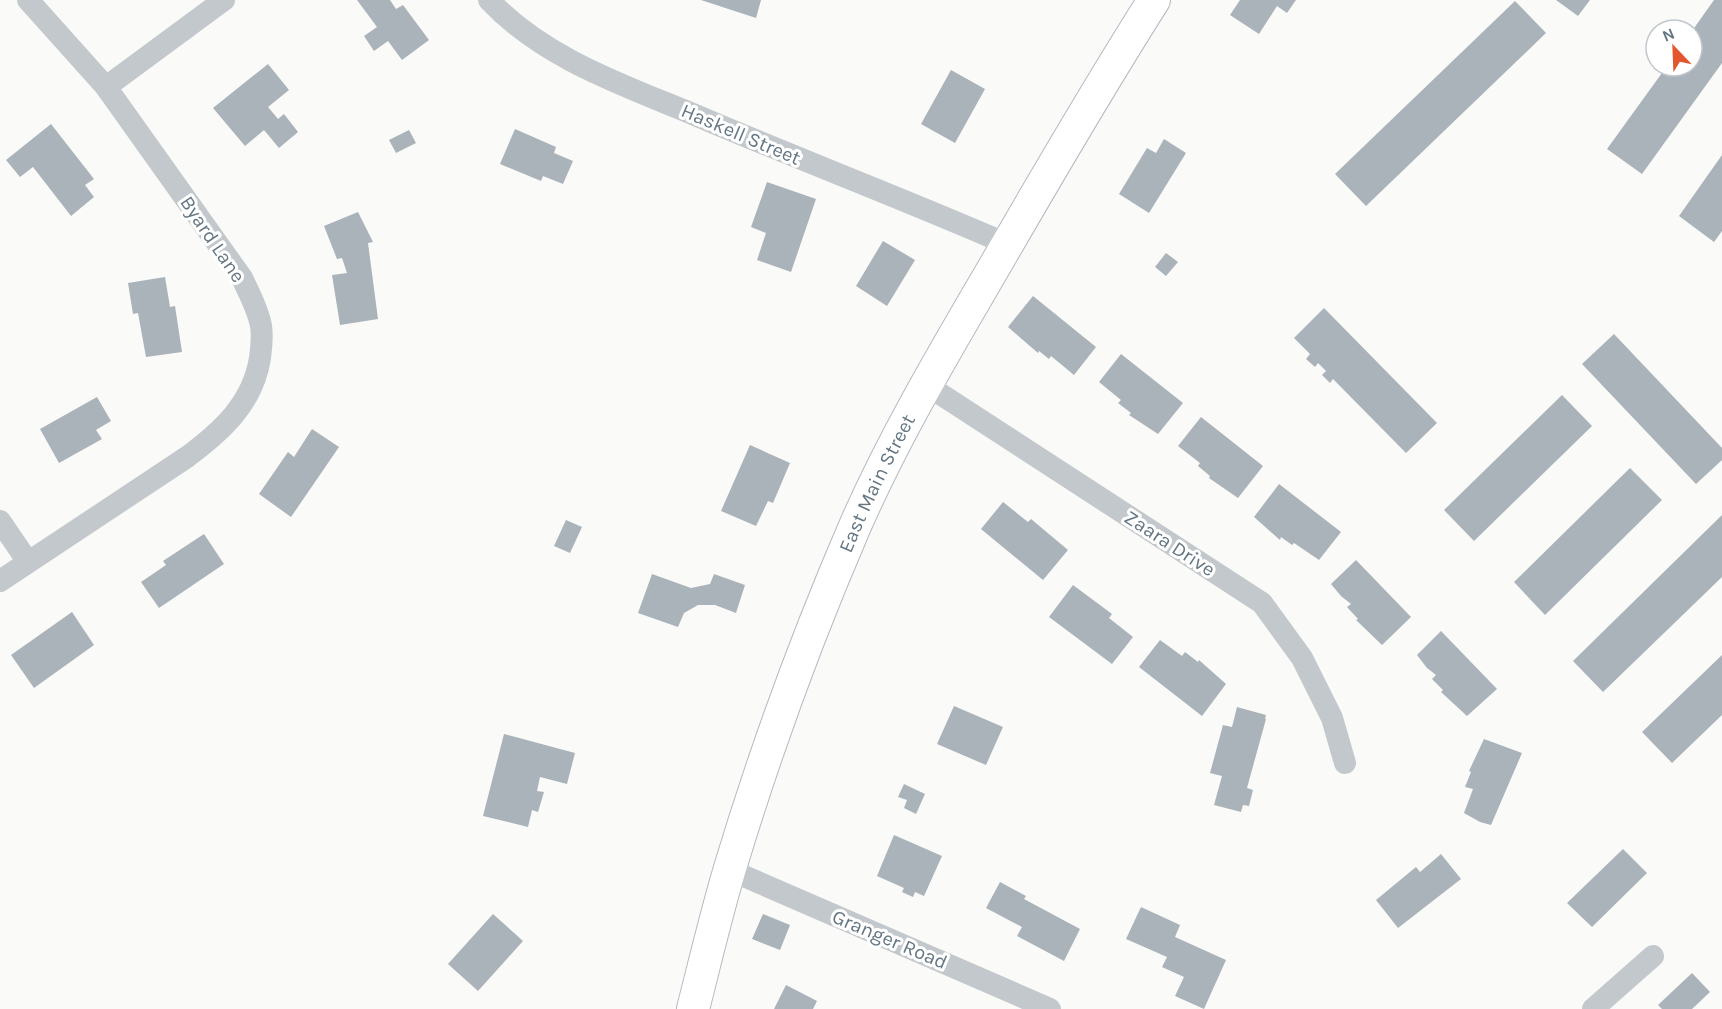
<svg xmlns="http://www.w3.org/2000/svg" width="1722" height="1009" viewBox="0 0 1722 1009" font-family="Karla,sans-serif">
  <rect width="100%" height="100%" fill="#fafaf8"/>
  <!-- building -->
  <path fill="#aab3b9" d="M357,0H390L396,9L403,5L429,40L402,60L388,41L374,51L364,36L377,27Z
    M701,0H761L756,18Z
    M1240,0H1296L1287,13L1277,6L1259,34L1230,15Z
    M1556,0H1590L1578,16Z
    M1714,0H1722V63L1642,174L1607,149L1667,66H1692V31Z
    M1515,1L1546,33L1366,206L1335,174Z
    M268,64L289,90L268,107L278,119L284,114L298,132L279,148L264,130L245,146L213,108Z
    M951,70L985,89L955,143L921,124Z
    M51,124L94,179L85,185L94,197L71,216L33,167L20,177L6,160Z
    M515,129L556,147L554,153L573,161L563,184L543,176L541,181L500,164Z
    M409,130L416,143L396,153L389,140Z
    M1164,139L1186,153L1149,213L1119,194L1147,148L1156,153Z
    M1722,155V231L1714,242L1679,216Z
    M767,182L816,199L791,272L757,260L766,233L751,227Z
    M358,212L373,242L368,243L378,319L340,325L332,275L347,273L342,258L337,259L324,226Z
    M883,241L915,260L887,306L856,286Z
    M1166,253L1178,262L1166,276L1155,267Z
    M165,277L170,307L175,306L182,352L146,357L138,313L133,314L128,283Z
    M1033,296L1096,347L1074,375L1051,356L1049,359L1039,351L1038,353L1008,327Z
    M1324,308L1437,423L1406,453L1333,379L1330,383L1322,375L1326,371L1318,363L1315,367L1306,359L1310,354L1294,338Z
    M1614,334L1722,448V460L1696,484L1582,364Z
    M1121,354L1183,403L1158,434L1129,415L1131,413L1118,403L1121,400L1099,382Z
    M1562,395L1592,426L1474,541L1444,510Z
    M97,397L111,421L96,430L102,439L59,463L40,429Z
    M1201,417L1263,466L1238,498L1209,478L1210,476L1198,466L1200,463L1178,446Z
    M312,429L339,447L291,517L259,494L288,452L294,457Z
    M750,445L790,463L773,503L768,501L756,526L721,511Z
    M1630,468L1662,500L1545,615L1514,582Z
    M1279,484L1341,532L1319,560L1294,543L1292,545L1281,537L1280,540L1254,517Z
    M1003,502L1028,522L1031,519L1068,550L1043,580L981,529Z
    M1722,515V577L1603,692L1573,661Z
    M566,520L582,527L570,553L554,546Z
    M204,534L224,564L159,608L141,582L166,565L163,561Z
    M1356,560L1411,617L1382,645L1356,620L1358,619L1347,607L1351,604L1341,596L1331,584Z
    M652,574L691,588L710,584L714,574L745,585L736,613L715,605H698L684,613L678,627L638,613Z
    M1073,585L1112,614L1109,618L1133,637L1112,664L1049,617Z
    M72,612L94,645L34,688L11,655Z
    M1441,631L1497,689L1467,716L1441,692L1443,690L1432,679L1436,675L1427,668L1417,655Z
    M1160,640L1182,656L1185,652L1198,662L1199,660L1226,684L1202,716L1139,667Z
    M1722,655V715L1672,763L1642,732Z
    M954,706L1003,727L986,765L937,744Z
    M1237,707L1266,715L1265,719H1266L1247,788L1253,790L1249,806L1243,805L1241,812L1214,805L1222,776L1210,773L1223,725L1232,727Z
    M504,734L575,753L567,784L540,777L537,791L544,792L538,812L532,810L528,827L483,816Z
    M1484,739L1522,753L1491,825L1480,822L1464,813L1473,789L1465,787L1471,772L1469,771Z
    M904,784L925,794L916,814L904,808L907,800L898,797Z
    M894,835L942,856L924,896L915,892L913,897L902,892L904,888L877,876Z
    M1623,849L1647,873L1592,927L1567,903Z
    M1441,854L1461,879L1398,928L1376,900L1416,867L1420,872Z
    M1000,882L1026,896L1024,899L1080,929L1064,961L1017,936L1022,927L986,908Z
    M1141,907L1180,925L1175,937L1226,960L1204,1009L1175,996L1184,977L1162,967L1167,957L1126,939Z
    M493,914L523,941L478,991L448,964Z
    M763,914L790,925L780,950L752,939Z
    M1692,973L1710,992L1692,1009H1662L1658,1005Z
    M786,985L817,1001L813,1009H774Z"/>
  <g fill="none" stroke-linecap="round" stroke-linejoin="round">
    <defs>
      <g id="secondary">
        <path id="s1" d="M693,1009C705,962 716,915 730,868C765,752 807,637 855,526C894,437 944,353 993,269C1045,179 1098,88 1154,0"/>
      </g>
    </defs>
    <!-- secondary casing -->
    <use href="#secondary" stroke="#b3babf" stroke-width="34"/>
    <!-- minor -->
    <path stroke="#c3c8cc" stroke-width="22" d="M489,0C543,58 623,85 695,115C798,159 904,199 1007,244
      M106,87L224,0
      M925,384L1262,603L1302,658L1332,718L1345,763
      M0,521L28,562
      M0,581L187,457C222,431 253,403 260,358C261,348 263,337 261,326C258,309 249,293 242,278L106,87L28,0
      M730,870L1050,1009
      M1593,1009L1653,956"/>
    <!-- secondary -->
    <use href="#secondary" stroke="#fff" stroke-width="32"/>
  </g>
  <g text-anchor="middle" stroke-width="6" stroke-linejoin="round" paint-order="stroke">
    <!-- street labels -->
    <g font-size="20" fill="#657683" stroke="#fff">
      <text transform="translate(741 134) rotate(23)" y="7">Haskell Street</text>
      <text transform="translate(213 239) rotate(56)" y="7">Byard Lane</text>
      <text dy="7" stroke="none"><textPath href="#s1" startOffset="558">East Main Street</textPath></text>
      <text transform="translate(1170 543) rotate(33)" y="7">Zaara Drive</text>
      <text transform="translate(890 939) rotate(23)" y="7">Granger Road</text>
    </g>
  </g>
  <!-- north arrow -->
  <g transform="translate(1674 48) rotate(337)"><circle r="28" fill="#ffffff" stroke="#c1c8cd" stroke-width="1.5"/>
  <path d="M0-4.5L10 22L0 15L-10 22Z" fill="#e4572e"/>
  <text y="-9" font-size="16" font-weight="bold" text-anchor="middle" fill="#657683">N</text>
  </g>
</svg>
